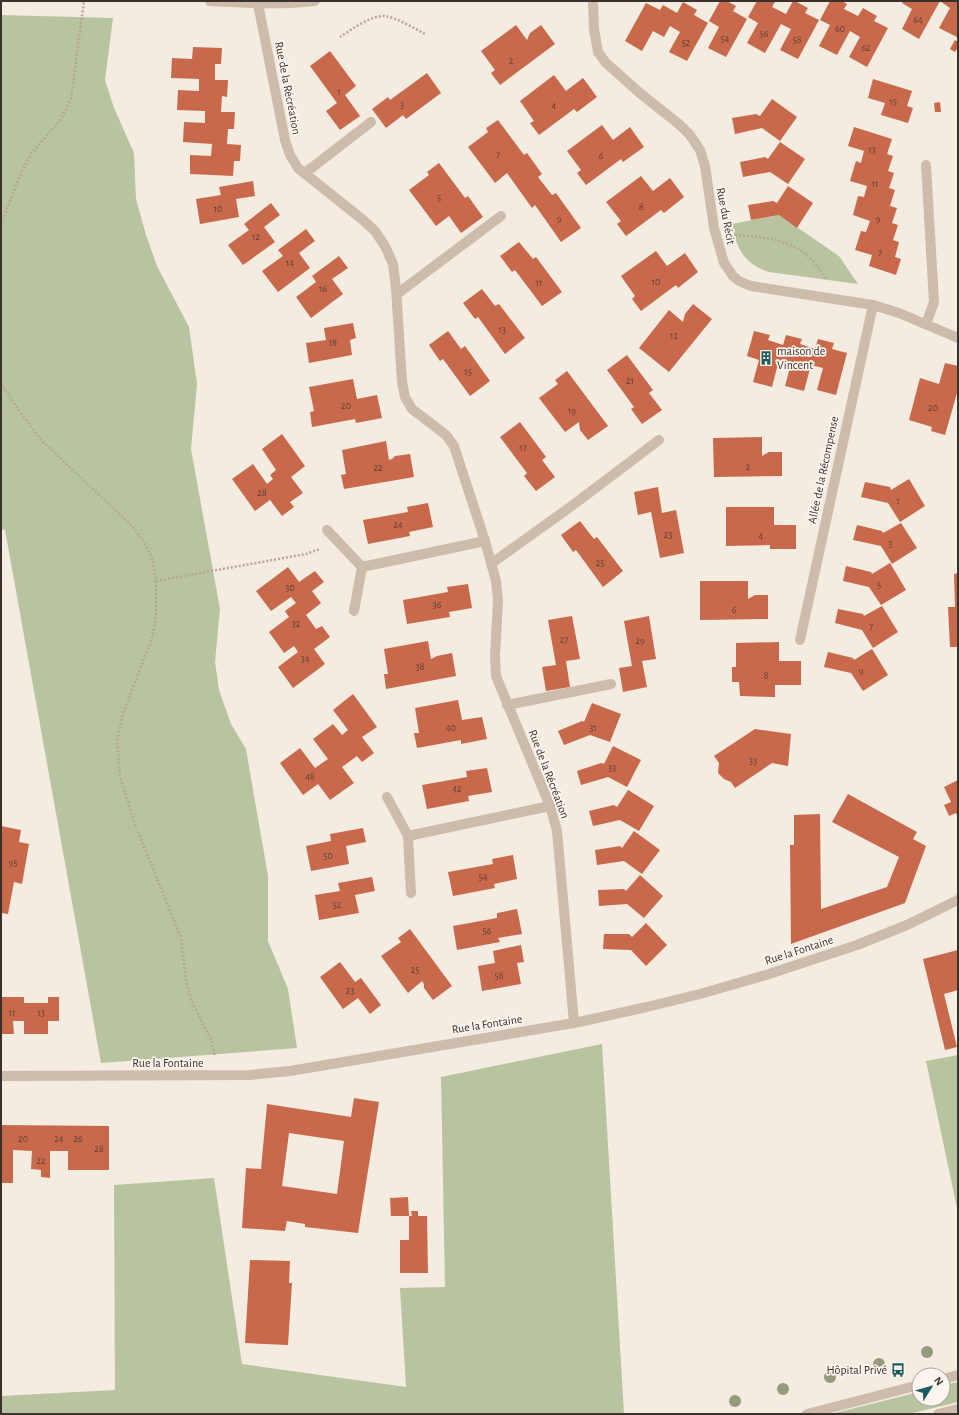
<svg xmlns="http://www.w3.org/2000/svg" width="959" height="1415" viewBox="0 0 959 1415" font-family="'Alegreya Sans',sans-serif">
  <rect width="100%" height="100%" fill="#f4ebe1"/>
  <!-- green -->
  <path fill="#b8c4a0" d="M1,15L113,18L105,80L114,108L134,153L136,199L146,235L157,266L189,327L197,384L191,449L220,609L215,662L219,690L231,724L246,749L268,876V941L288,989L297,1048L101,1063L5,530L1,529Z
    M779,215L839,256L858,284L769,272C744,264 736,248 732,224Z
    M602,1044L624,1414H1V1396L115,1390L114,1185L214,1178L242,1364L406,1387L400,1288L445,1287L441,1077Z
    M958,1055V1213L926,1061Z
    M958,1382V1402L909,1414H831L919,1392V1399H943V1385Z"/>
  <!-- building -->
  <path fill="#c8694b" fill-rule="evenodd" d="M720,1H727L736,6L733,11L747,19L726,57L708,48L719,27L709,21Z
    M757,1H773L775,2L772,7L786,14L793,1H795L808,8L805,13L819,20L798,59L780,50L791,29L781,24L765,53L747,43L758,23L748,17Z
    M830,1H842L847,4L844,9L858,16L863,8L877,16L874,21L888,28L867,67L849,57L860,37L850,31L837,55L819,46L830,25L820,20Z
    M903,1H958V35L957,37L939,28L950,8L940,1L919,39L902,29L912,9L902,3Z
    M683,2L697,10L694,15L708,23L687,61L669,52L680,32L670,26L664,37L653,31L642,51L625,41L646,3L660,10L663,5L677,13Z
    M516,25L527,40L530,33L541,25L555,44L500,85L491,73L495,70L481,51Z
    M955,40L958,42V47L955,52L950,49Z
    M193,47L222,48L221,64H215V80H228L227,97L222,96L221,112H235L234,129H228L227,144L241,145L240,161H234L233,176L190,174V155L211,156L212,144L183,142L184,122L205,123V111L177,110L178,90L199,91V79L171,78L172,58L192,59Z
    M330,51L356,86L345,95L360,116L340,130L326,111L337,103L310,66Z
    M427,73L441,93L406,119L403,115L386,128L372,109L388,97L390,100Z
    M554,75L566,91L583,78L597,97L577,112L574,109L539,135L530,123L534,121L520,101Z
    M873,79L912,91L907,106L913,108L908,123L881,115L885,103L868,98Z
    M772,99L797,117L780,141L762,128L735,134L732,118L756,114L760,116Z
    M940,102L941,112H935L934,103Z
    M498,120L524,155L527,153L542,174L538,177L552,195L556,193L581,228L561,242L535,205L532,208L507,173L495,183L468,147L488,132L486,128Z
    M602,125L613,140L630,127L644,147L623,162L621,159L586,185L577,173L581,170L567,151Z
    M854,127L892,139L887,154L893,156L888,171L894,173L889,188L895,190L890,206L897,208L892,223L898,225L893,240L899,242L895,257L901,259L896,275L869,266L872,255L855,250L861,231L866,232L870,221L853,215L858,196L864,197L867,186L850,181L856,161L861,163L864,151L848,146Z
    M780,142L805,159L788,184L770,172L743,177L740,162L765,157L768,159Z
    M439,163L465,198L468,196L483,217L461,233L449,216L436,226L409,190L429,175L427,172Z
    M641,176L653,191L670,178L684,197L664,213L661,210L626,236L617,224L621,221L606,202Z
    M253,181L255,196L236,199L239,217L200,224L196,199L221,195L219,187Z
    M788,186L813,203L797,228L779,215L751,220L748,205L773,201L777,203Z
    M271,203L280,215L264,227L275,242L243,265L228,245L249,230L244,224Z
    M306,229L315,241L299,253L310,268L278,292L262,271L283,256L278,250Z
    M519,242L533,259L536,257L562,292L542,306L515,270L512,272L500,256Z
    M656,251L667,266L685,253L698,272L678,288L676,285L641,311L632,299L635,296L621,276Z
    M339,256L348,268L332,279L343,294L311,318L296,297L316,282L312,276Z
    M482,289L495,306L499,304L525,338L505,354L478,317L475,319L463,303Z
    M693,304L712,319L669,372L639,348L669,310L683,322L685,314Z
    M353,323L356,338L350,340L352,355L309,363L306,343L326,340L324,328Z
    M448,331L461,349L465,346L490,381L470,396L443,359L440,361L429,345Z
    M754,331L770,335L768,340L783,345L786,335L802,339L800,344L815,349L818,339L834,343L832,349L847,353L836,395L817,390L823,368L811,365L804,391L785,386L791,364L779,360L772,387L753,382L759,360L747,356Z
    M627,355L653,390L649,393L662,410L642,424L631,409L634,407L607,370Z
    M945,363L958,366V393H957L945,435L931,431L932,427L909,420L920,378L939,384Z
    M567,371L608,426L588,440L580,430L579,422L565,432L539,398L558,384L555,380Z
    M353,379L357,399L377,395L382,418L356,423L355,419L312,427L310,412L314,411L309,387Z
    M520,422L546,457L542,460L555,477L536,491L524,476L527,473L500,437Z
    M282,434L305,466L291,477L303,493L290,502L294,507L282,516L270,500L255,511L232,479L253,464L267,484L273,479L270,475L276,470L262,449Z
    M762,437V456L769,452H782V476L714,477L713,438Z
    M386,441L389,460L392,459L395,456L410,454L414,477L344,489L341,475L346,474L342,450Z
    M909,479L925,506L900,522L888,503L861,497L865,482L890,487L891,490Z
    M658,487L662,513L676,510L684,553L660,558L651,512L638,515L634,492Z
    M428,503L433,527L409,532L410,536L368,544L363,520L408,512L407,507Z
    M726,507H774V525H796V549H770V545L726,546Z
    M580,521L594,539L597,537L623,571L603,587L576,550L573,552L561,535Z
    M901,523L917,548L892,564L881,546L853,540L857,525L882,531L883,533Z
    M890,563L906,590L881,605L869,587L843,581L846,566L871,572L872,574Z
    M288,567L299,582L315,571L324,582L312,591L321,603L306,615L316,629L322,626L330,637L314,649L325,664L293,688L278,667L298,652L294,646L284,653L269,632L289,617L285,611L296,603L291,597L271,611L256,591Z
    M958,573V647H950L948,607H955L954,574Z
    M700,581H748V599L755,595H768V619L700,620Z
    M468,584L472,608L449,612L450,617L407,624L403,600L448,592L447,587Z
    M882,606L898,632L873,648L862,630L835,623L838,609L863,614L864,616Z
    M572,616L580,659L566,661L570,687L546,691L542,667L556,665L548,620Z
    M649,616L656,659L642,661L647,687L623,692L619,668L632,666L624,621Z
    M428,641L431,659L437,656L452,653L456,676L386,689L384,674H388L384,649Z
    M779,642V661H801V685H775V697L740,696L739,682H732V667H736V643Z
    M872,649L888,675L863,691L851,673L824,667L828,652L853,658L854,660Z
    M353,694L377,727L362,737L374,753L362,762L357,756L342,767L354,783L330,800L318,784L303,795L280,763L300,748L315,768L328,759L313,739L333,724L342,735L348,730L333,710Z
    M458,700L462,720L482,717L487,739L461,744V740L417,748L414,733H419L415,708Z
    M592,703L621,714L610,742L590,735L564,745L558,731L582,721L584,722Z
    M755,729L791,734L788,766L772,763L735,788L731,782L724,779L718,773L719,763L714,756Z
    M613,746L641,760L627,787L608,777L581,785L577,771L601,763L604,764Z
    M487,768L492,792L468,796L469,801L427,809L422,785L467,777L466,771Z
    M958,780V818L956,813L949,816L944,805L951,802L944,787Z
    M628,790L654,806L639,831L620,820L593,826L589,811L614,805L617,807Z
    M848,794L917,832L913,839L926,846L905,903L791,944L790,845H794V815L820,814L821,909L887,887L899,857L832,822Z
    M1,826L21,830L19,842L29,844L22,884L14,882L8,914L1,913Z
    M363,828L366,842L346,846L349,864L311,871L306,846L331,841L330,834Z
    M634,831L660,850L642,874L624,861L597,865L595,850L620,846L622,848Z
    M513,855L517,879L494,884L495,888L453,896L448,872L493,864L492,859Z
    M640,875L663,896L644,918L627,904L599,906L598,890L624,889L626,891Z
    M372,877L375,891L355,895L359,913L319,920L315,895L340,891L338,883Z
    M517,909L522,934L498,938L500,942L457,950L453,926L497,918V913Z
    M646,923L667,945L646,966L631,950L603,949L604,934H629L632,937Z
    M410,929L452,986L433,1000L424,988V984L422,981L408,993L381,956L401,942L398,938Z
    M521,945L524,962L517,963L521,984L482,991L478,966L495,963L493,951Z
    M958,950V990L944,994L957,1047L945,1050L923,959Z
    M340,962L355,982L361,978L381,1005L370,1014L358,998L343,1009L320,977Z
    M1,997H24V1003H48V997H59V1021H48V1034H24V1021H13L14,1034H1Z
    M354,1098L379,1102L358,1233L305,1227V1224L287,1221L285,1231L242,1228L246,1168L261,1169L267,1104L351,1117ZM289,1133L344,1141L337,1194L282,1186Z
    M1,1125L109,1126V1170H68V1151H50V1178L41,1177V1170L31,1169L32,1151L13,1150V1183H1Z
    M408,1197L409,1216H391L390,1198Z
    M411,1211H418V1216H427L428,1273H400V1240H409V1216H412Z
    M250,1260L290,1261L289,1283H292L288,1345L245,1343Z"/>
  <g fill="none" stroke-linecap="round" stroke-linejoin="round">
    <!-- path -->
    <path stroke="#b9a596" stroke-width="2.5" stroke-dasharray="2 2" stroke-linecap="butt" d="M340,37C351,30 371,15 385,16C397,18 414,28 425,34
      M1,224L21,173L32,153L61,119L71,98L84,1
      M735,235C761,237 788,238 809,257C816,263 821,271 826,279
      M1,383L15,405L41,440L132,526L144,542L153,560L156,581V617L151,641L123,713L117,741L120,776L134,822L181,938L187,986L192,1002L211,1040L215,1056
      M156,581L306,554L320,549"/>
    <!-- service -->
    <path stroke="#cdbbac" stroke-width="10" d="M397,294L501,216
      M327,530L362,567L485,541
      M492,563L573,505L659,440
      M354,611L362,567
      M507,705L611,684
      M387,797L408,836L550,806
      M408,836L411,893"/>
    <!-- minor -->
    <path stroke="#cdbbac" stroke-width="10" d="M593,1L594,29L598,52L606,63L641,94L680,125L690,135L700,150L705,166L714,228L724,263L733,276L739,281L751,286L873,305L899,313L958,338
      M258,4L285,140L290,155L298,168L363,220L375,231L385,246L393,264L396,288L402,382L405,397L412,409L446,435L454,446L485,541L496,581L498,601L495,656L496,676L550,806L557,831L574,1023
      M926,165L934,302L926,324
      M305,173L371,122
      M800,640L873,305
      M1,1076L250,1075L290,1071L574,1023L647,1007L700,994L766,975L857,945L907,925L958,900
      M943,1379L958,1375
      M807,1414L919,1385
      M938,1414L958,1409"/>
    <!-- tertiary -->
    <path stroke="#cdbbac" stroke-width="10" d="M210,1C245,3 280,5 315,1"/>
  </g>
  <!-- trees -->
  <g fill="#969b7f">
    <circle cx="927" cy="1352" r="6"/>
    <circle cx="879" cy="1364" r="6"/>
    <circle cx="830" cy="1377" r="6"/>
    <circle cx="783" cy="1389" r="6"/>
    <circle cx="735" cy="1401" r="6"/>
  </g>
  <!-- icons -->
  <defs>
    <symbol id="building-bare" viewBox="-9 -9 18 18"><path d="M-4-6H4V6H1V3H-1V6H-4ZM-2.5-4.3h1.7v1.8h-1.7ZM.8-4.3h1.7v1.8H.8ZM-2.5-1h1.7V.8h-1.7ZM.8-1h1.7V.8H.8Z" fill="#1f5a5e" stroke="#fbf5ee" stroke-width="2.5" paint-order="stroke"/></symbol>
    <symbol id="bus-bare" viewBox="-9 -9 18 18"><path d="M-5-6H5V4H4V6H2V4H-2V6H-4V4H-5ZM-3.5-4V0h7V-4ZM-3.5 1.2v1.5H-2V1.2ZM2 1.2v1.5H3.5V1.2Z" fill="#1f5a5e" stroke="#fbf5ee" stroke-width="2.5" paint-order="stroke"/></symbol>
  </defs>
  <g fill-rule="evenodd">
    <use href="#building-bare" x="756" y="348" width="20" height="20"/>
    <use href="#bus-bare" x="888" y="1360" width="20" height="20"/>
  </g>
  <g text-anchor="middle" stroke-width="3.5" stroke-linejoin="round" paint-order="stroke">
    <!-- number labels -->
    <g font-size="10" fill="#5e3e33">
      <text x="918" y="23">64</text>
      <text x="840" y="32">60</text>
      <text x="764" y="37">56</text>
      <text x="725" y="42">54</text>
      <text x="797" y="43">58</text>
      <text x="686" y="46">52</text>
      <text x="866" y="51">62</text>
      <text x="511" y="64">2</text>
      <text x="339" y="95">1</text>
      <text x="893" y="105">15</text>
      <text x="402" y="108">3</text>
      <text x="554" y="109">4</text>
      <text x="872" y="153">13</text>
      <text x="498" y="158">7</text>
      <text x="601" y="159">6</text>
      <text x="875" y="187">11</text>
      <text x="439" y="201">5</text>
      <text x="641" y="210">8</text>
      <text x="218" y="212">10</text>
      <text x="559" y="222">9</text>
      <text x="878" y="222">9</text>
      <text x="256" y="240">12</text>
      <text x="880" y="256">7</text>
      <text x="290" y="266">14</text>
      <text x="656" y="285">10</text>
      <text x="539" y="286">11</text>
      <text x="323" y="292">16</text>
      <text x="502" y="333">13</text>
      <text x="674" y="339">12</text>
      <text x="333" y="346">18</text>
      <text x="468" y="375">15</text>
      <text x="630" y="384">21</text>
      <text x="346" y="409">20</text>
      <text x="933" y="411">20</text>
      <text x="572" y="414">19</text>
      <text x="523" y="451">17</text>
      <text x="748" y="470">2</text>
      <text x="378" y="471">22</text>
      <text x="262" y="496">28</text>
      <text x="898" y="504">1</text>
      <text x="398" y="528">24</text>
      <text x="668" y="538">23</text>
      <text x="761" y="539">4</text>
      <text x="890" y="547">3</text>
      <text x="600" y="566">25</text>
      <text x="879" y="588">5</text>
      <text x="290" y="591">30</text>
      <text x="437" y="608">36</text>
      <text x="734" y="613">6</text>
      <text x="296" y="627">32</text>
      <text x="871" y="630">7</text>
      <text x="564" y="643">27</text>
      <text x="640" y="644">29</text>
      <text x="305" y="662">34</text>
      <text x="420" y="670">38</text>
      <text x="861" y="674">9</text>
      <text x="766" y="679">8</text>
      <text x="451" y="731">40</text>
      <text x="593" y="731">31</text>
      <text x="753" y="764">33</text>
      <text x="612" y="771">33</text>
      <text x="310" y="780">48</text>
      <text x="457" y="792">42</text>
      <text x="328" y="859">50</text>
      <text x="13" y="866">95</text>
      <text x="483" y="880">54</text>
      <text x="337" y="908">52</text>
      <text x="487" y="934">56</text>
      <text x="415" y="973">25</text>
      <text x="499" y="979">58</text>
      <text x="350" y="994">23</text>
      <text x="12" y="1016">11</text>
      <text x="41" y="1016">13</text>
      <text x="23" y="1142">20</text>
      <text x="59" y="1142">24</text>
      <text x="78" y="1142">26</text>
      <text x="99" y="1152">28</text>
      <text x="41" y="1164">22</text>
    </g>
    <!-- street labels -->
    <g font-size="12" fill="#3b302b" stroke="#fbf5ee">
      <text transform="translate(288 88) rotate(79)" y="4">Rue de la Récréation</text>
      <text transform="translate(726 216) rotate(79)" y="4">Rue du Récit</text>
      <text transform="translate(823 470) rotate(-78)" y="4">Allée de la Récompense</text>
      <text transform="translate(549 774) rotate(69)" y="4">Rue de la Récréation</text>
      <text transform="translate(799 950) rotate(-18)" y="4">Rue la Fontaine</text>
      <text transform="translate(487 1024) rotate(-9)" y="4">Rue la Fontaine</text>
      <text x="168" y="1067">Rue la Fontaine</text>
    </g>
    <!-- poi labels -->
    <g font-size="12" fill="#3b302b" stroke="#fbf5ee" text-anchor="start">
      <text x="777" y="355">maison de<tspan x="777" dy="14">Vincent</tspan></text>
      <text x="887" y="1374" text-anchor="end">Hôpital Privé</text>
    </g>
  </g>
  <!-- border -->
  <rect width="959" height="1415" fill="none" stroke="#3b302b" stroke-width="4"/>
  <!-- north arrow -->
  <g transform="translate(931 1387) rotate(53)"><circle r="19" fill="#fbf5ee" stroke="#aea6a0"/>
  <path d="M0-3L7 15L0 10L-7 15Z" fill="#1f5a5e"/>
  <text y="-6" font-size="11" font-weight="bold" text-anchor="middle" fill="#3b302b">N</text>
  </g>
</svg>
